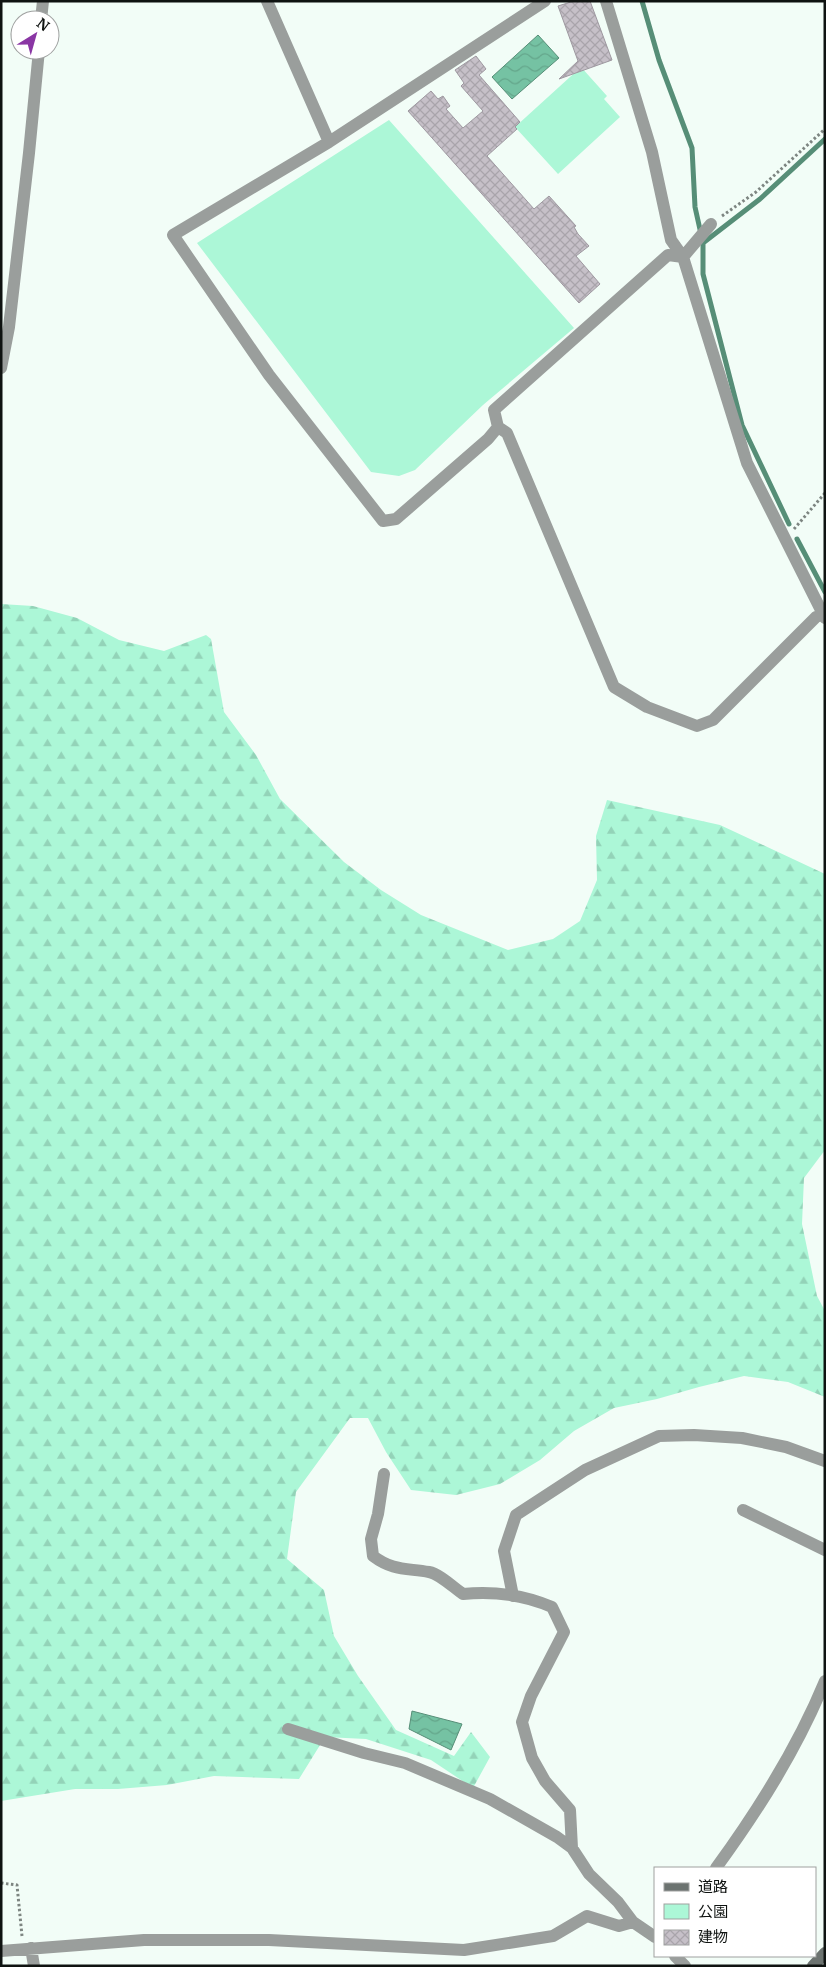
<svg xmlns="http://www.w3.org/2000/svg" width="826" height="1967" viewBox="0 0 826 1967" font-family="Merriweather,'Noto Sans JP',serif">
  <defs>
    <pattern id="forest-firs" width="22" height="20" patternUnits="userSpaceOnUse" patternTransform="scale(1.25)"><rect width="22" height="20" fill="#acf7d7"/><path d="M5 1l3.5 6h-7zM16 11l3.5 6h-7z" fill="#93d3b8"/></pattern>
    <pattern id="water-waves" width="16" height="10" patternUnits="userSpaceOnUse" patternTransform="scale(1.25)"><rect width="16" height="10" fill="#75c2a3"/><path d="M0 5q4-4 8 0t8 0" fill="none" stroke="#64a68b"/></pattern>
    <pattern id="building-cross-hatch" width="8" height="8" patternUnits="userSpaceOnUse" patternTransform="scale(1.25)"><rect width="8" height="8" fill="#c6c0c8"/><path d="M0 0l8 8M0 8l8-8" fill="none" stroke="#a9a4ab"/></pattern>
  </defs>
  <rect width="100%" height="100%" fill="#f2fdf7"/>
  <!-- green -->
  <path fill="#acf7d7" d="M581,67L607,96L604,99L620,117L558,174L515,127Z
    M389,120L574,328L483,405L415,470L399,476L371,472L197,243Z"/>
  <!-- forest -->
  <path fill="url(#forest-firs)" d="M1,604L33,606L77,618L119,640L164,651L206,635L211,639L224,712L256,755L280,799L344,862L381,890L421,915L508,950L553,939L580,921L597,880L596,836L607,800L720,825L825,874V1150L804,1178L802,1224L817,1296L825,1311V1397L788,1382L744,1376L699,1387L657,1399L614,1408L574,1431L540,1460L500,1484L456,1495L411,1490L386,1452L368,1418H350L296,1492L287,1559L324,1590L334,1636L358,1676L396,1730L454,1756L471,1732L490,1757L473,1788L431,1760L366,1739L325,1737L299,1779L214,1776L167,1785L118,1789H75L1,1801Z"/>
  <!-- water -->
  <path fill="url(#water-waves)" stroke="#568e77" d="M538,35L559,58L512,99L492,77Z
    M412,1711L462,1724L451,1750L409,1729Z"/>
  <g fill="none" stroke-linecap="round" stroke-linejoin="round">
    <!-- stream -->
    <path stroke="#568e77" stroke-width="5" d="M642,1L659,60L692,148L695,207L703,243V274L742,425L789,524
      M703,243L760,199L825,139
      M797,539L825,592"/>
  </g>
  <!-- building -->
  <path fill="url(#building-cross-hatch)" stroke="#9e98a0" d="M574,1H590L612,60L559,79L578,61L558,6Z
    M476,56L486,69L479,75L520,122L515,127L517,129L487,156L534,209L549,196L576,226L574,227L578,234L589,246L576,256L600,284L579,303L408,111L431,91L438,99L443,96L450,106L446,109L463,128L483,111L461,86L464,83L455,70Z"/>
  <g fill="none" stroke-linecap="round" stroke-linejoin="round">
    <!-- path -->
    <path stroke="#7d8581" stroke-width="3" stroke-dasharray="2.5 2.5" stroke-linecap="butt" d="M722,216L756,192L825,129
      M794,529L825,493
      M1,1883L17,1885L22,1936"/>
    <!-- street -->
    <path stroke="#9a9e9c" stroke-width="12" d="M267,1L329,142
      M606,1L652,152L671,240L683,257L747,463L825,618
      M41,20L43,1
      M711,224L683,257L668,255L494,410L498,427L507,433L614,687L647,707L697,726L713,720L816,617L823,614
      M1,368L9,327L29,153L39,50
      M498,427L488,439L396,519L383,521L269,375L173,235L329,142L545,1
      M384,1474L378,1514L371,1539L373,1556C393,1571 406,1568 429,1572C440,1574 454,1588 463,1594C493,1591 524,1595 552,1607L564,1632L531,1696L522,1722L532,1758L545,1781L570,1810L572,1848
      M743,1510L825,1550
      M513,1596L504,1551L516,1515L585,1470L659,1436L694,1435L742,1438L786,1447L825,1461
      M288,1729L364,1753L405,1763L490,1799L557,1837L572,1848L589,1874L618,1902L633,1922
      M716,1868C759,1809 797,1749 825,1681
      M31,1948L34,1966
      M1,1951L144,1940H269L464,1950L553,1936L587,1916L619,1926L633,1922L655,1937
      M675,1956L685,1966"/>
    <!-- secondary -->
    <path stroke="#6c7370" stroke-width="12" d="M813,1966L825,1953"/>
  </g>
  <!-- border -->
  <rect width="826" height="1967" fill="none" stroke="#0f1311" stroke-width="5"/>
  <!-- legend -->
  <rect x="654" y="1867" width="162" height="90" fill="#ffffff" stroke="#9fa1a0"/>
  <rect x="664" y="1883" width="25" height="8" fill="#6c7370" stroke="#9fa1a0"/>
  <text x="698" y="1892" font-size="15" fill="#0f1311">道路</text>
  <rect x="664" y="1904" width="25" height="15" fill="#acf7d7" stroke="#9fa1a0"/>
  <text x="698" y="1917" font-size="15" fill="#0f1311">公園</text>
  <rect x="664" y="1930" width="25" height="15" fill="url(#building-cross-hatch)" stroke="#9fa1a0"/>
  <text x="698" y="1942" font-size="15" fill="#0f1311">建物</text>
  <!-- north arrow -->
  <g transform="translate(35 35) rotate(37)"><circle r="24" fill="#ffffff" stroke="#9fa1a0"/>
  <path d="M0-4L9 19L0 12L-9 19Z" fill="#8a36a4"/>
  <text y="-8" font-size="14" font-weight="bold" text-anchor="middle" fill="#0f1311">N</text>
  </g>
</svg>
